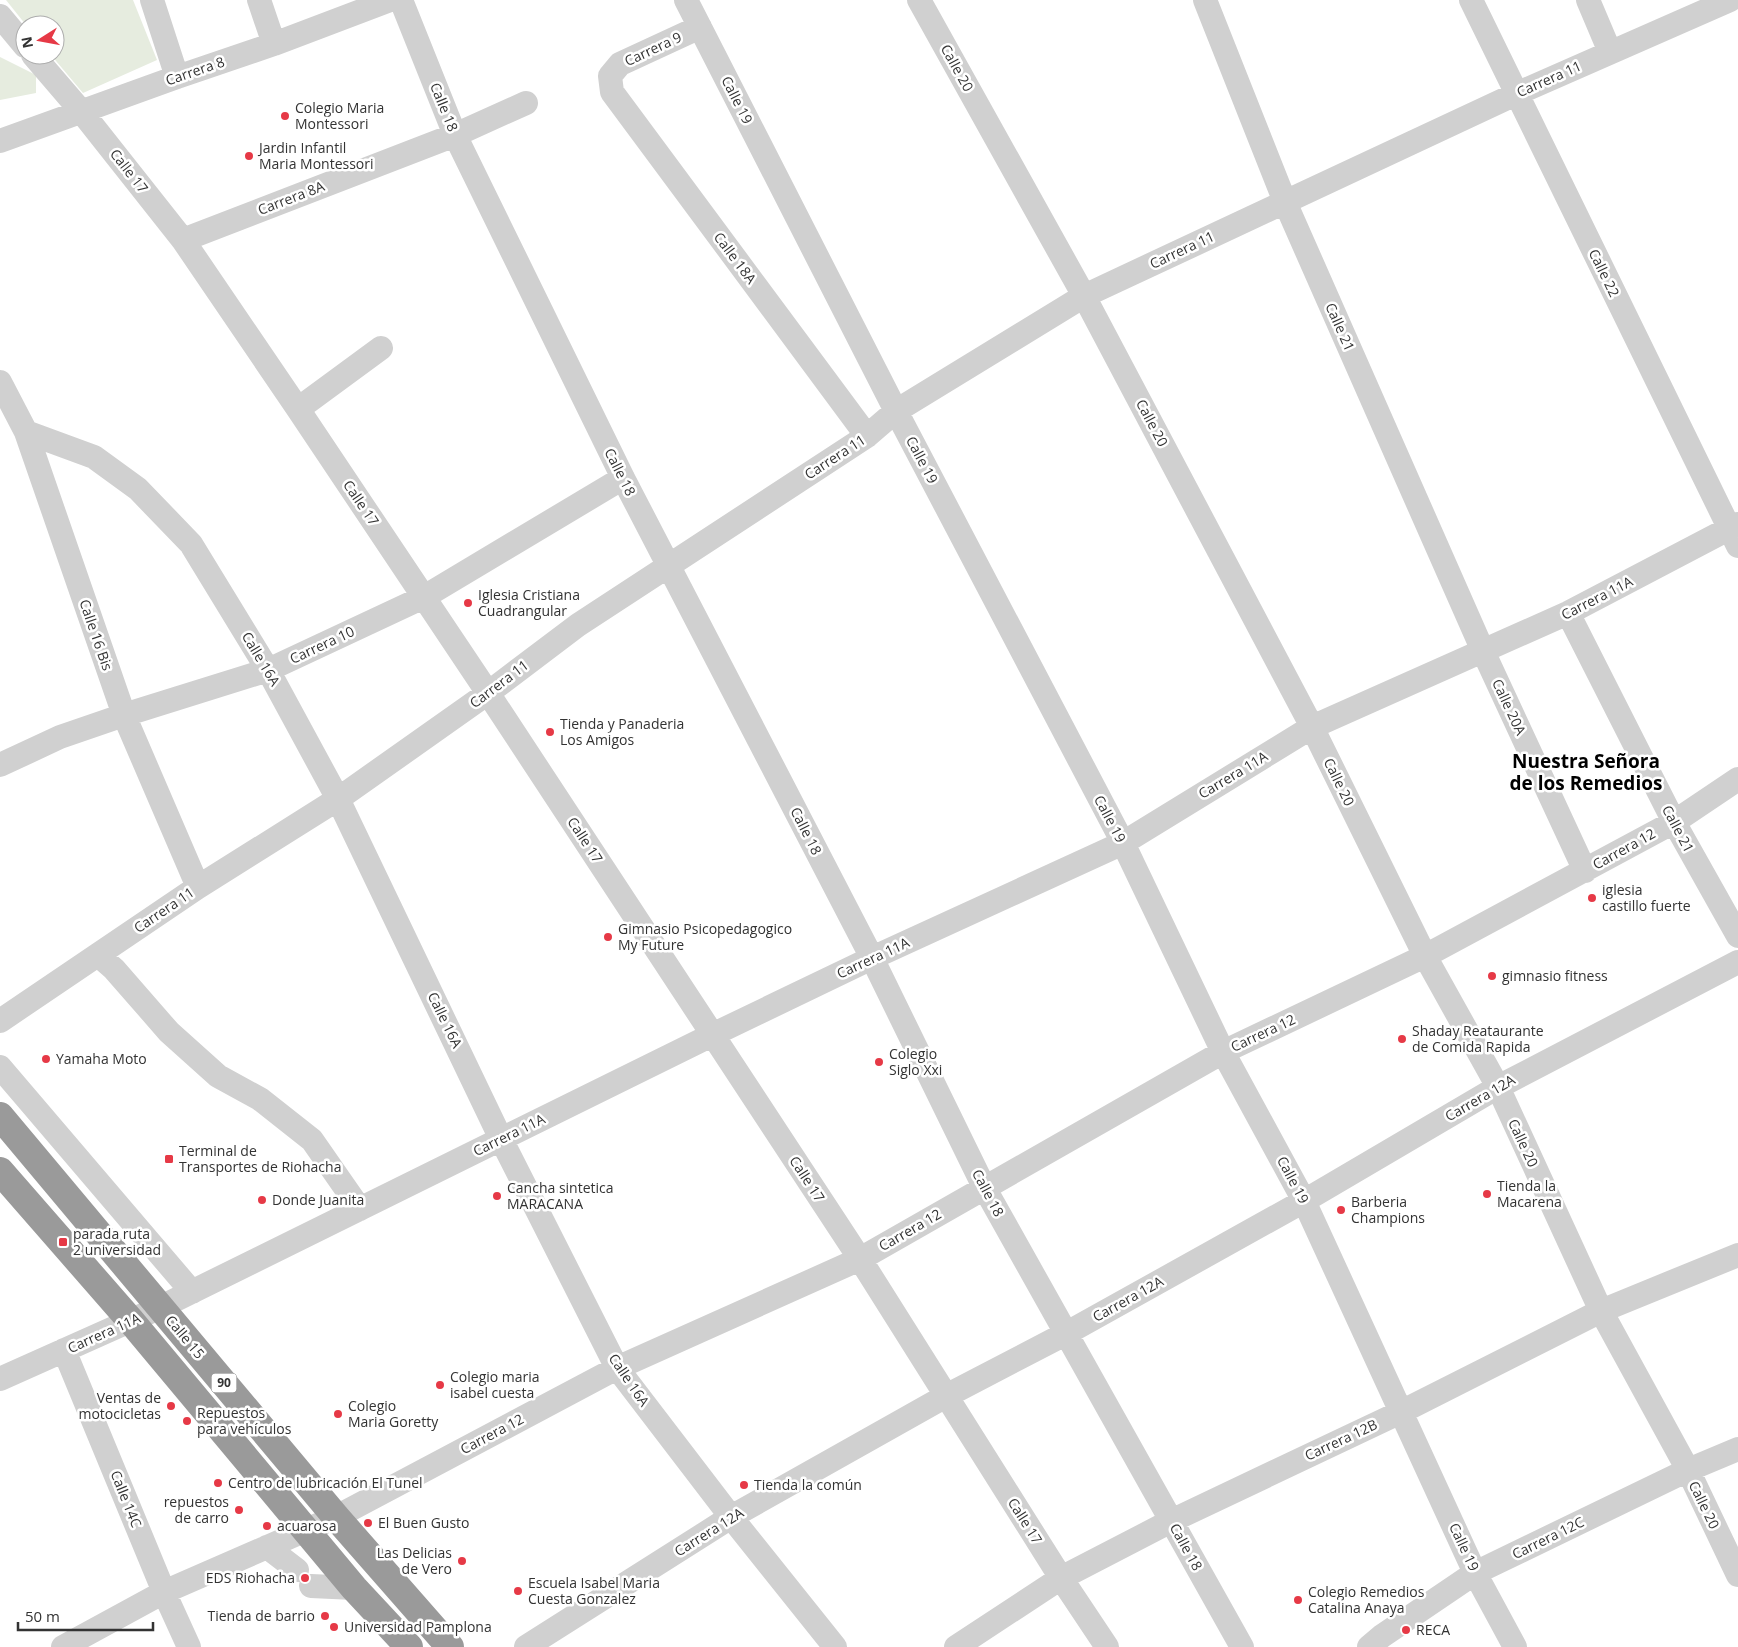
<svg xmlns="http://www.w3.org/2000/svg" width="1738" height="1647" viewBox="0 0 1738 1647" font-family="'Open Sans',sans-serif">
  <rect width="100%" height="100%" fill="#fff"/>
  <!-- green -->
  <path fill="#e6ecdf" d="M6,0H133L157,60L83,93L51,55H55V25H26Z
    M0,57L36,75V93L0,100Z"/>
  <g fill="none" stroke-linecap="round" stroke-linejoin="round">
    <!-- minor -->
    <path stroke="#d0d0d0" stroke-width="24" d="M152,0L177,77
      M259,0L274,44
      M401,0L455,135L623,478L872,958L984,1187L1242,1647
      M686,0L896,411L1123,843L1223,1052L1304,1201L1475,1573L1515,1647
      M919,0L1084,296L1312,727L1425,956L1498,1087L1601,1311L1688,1470L1738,1575
      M1205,0L1285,202L1483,651L1585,871
      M1471,0L1738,546
      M1588,0L1610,52
      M0,16L25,46
      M700,27L620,64L610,76L612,92L867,436
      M33,55L81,111L183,240L298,409L488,693L860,1259L1061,1578L1107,1647
      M0,141L177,77L274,44L390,0
      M183,240L455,135L526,103
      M0,382L26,432L124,715L198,887
      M298,409L381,348
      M26,432L94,457L138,489L191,544L268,670L338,799L501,1139L617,1368L731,1517L835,1647
      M1568,613L1674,822L1738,936
      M0,765L60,737L124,715L268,670L424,597L623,478
      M98,955L114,969L169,1032L218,1076L260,1099L312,1140L360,1209
      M0,1021L198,887L338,799L488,693L578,625L867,436L896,411L1084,296L1516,94L1730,0
      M0,1067L192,1292
      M64,1350L164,1592L189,1647
      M0,1379L161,1307L712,1035L872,958L1123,843L1312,727L1568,613L1738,524
      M267,1547L297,1570
      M311,1586L354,1588
      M63,1647L164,1592L336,1517L617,1368L860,1259L1223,1052L1425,956L1674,822L1738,779
      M526,1647L731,1517L946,1396L1067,1333L1304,1201L1498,1087L1738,962
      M956,1647L1061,1578L1171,1521L1401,1412L1601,1311L1738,1255
      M1369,1647L1382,1636L1475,1573L1688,1470L1738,1449"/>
    <!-- highway -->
    <path stroke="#9a9a9a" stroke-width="28" d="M0,1116L336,1517L450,1647
      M0,1171L131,1321L354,1588L409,1647"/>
  </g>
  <!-- markers -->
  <g fill="#e63946" stroke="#fff" stroke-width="2">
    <circle cx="285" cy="116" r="5"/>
    <circle cx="249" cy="156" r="5"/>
    <circle cx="468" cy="603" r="5"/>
    <circle cx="550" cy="732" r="5"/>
    <circle cx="1592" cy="898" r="5"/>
    <circle cx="608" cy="937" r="5"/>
    <circle cx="1492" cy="976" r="5"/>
    <circle cx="1402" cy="1039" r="5"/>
    <circle cx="46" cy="1059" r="5"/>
    <circle cx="879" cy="1062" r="5"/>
    <rect x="164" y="1154" width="10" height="10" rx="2.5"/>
    <circle cx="1487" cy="1194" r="5"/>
    <circle cx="497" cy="1196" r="5"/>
    <circle cx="262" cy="1200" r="5"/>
    <circle cx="1341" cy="1210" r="5"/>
    <rect x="58" y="1237" width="10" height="10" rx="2.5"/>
    <circle cx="440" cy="1385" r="5"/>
    <circle cx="171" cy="1406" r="5"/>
    <circle cx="338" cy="1414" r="5"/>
    <circle cx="187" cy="1421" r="5"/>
    <circle cx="218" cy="1483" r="5"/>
    <circle cx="744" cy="1485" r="5"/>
    <circle cx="239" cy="1510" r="5"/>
    <circle cx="368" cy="1523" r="5"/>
    <circle cx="267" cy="1526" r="5"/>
    <circle cx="462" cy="1561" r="5"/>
    <circle cx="305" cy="1578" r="5"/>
    <circle cx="518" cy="1591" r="5"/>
    <circle cx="1298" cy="1600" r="5"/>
    <circle cx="325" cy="1616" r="5"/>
    <circle cx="334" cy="1627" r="5"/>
    <circle cx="1406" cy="1630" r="5"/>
  </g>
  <g text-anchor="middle" stroke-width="5" stroke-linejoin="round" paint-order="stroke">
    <!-- shield labels -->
    <rect fill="#fff" stroke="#707070" stroke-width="1" x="211.5" y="1373.5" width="25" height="19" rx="4"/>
    <g font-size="12" font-weight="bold" fill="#333">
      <text x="224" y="1387">90</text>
    </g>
    <!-- street labels -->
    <g font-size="14" fill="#333" stroke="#fff">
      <text transform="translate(653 49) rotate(-25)" y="5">Carrera 9</text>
      <text transform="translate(957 68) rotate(61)" y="5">Calle 20</text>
      <text transform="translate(195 71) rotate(-19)" y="5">Carrera 8</text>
      <text transform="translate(1549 79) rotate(-24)" y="5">Carrera 11</text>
      <text transform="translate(737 100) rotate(63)" y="5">Calle 19</text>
      <text transform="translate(444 107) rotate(68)" y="5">Calle 18</text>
      <text transform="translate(129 171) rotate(52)" y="5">Calle 17</text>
      <text transform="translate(291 198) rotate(-21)" y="5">Carrera 8A</text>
      <text transform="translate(1182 250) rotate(-25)" y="5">Carrera 11</text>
      <text transform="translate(735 258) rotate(53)" y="5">Calle 18A</text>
      <text transform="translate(1604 273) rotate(64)" y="5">Calle 22</text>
      <text transform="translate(1340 327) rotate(66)" y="5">Calle 21</text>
      <text transform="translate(1152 423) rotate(62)" y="5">Calle 20</text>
      <text transform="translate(835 457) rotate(-33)" y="5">Carrera 11</text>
      <text transform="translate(922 460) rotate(62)" y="5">Calle 19</text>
      <text transform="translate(620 472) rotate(63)" y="5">Calle 18</text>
      <text transform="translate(361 503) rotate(56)" y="5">Calle 17</text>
      <text transform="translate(1597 598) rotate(-27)" y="5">Carrera 11A</text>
      <text transform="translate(96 635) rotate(71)" y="5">Calle 16 Bis</text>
      <text transform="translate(322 645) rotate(-25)" y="5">Carrera 10</text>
      <text transform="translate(261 659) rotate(59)" y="5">Calle 16A</text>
      <text transform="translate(499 684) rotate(-37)" y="5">Carrera 11</text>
      <text transform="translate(1509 707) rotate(65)" y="5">Calle 20A</text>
      <text transform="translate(1233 775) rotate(-31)" y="5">Carrera 11A</text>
      <text transform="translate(1339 782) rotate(64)" y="5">Calle 20</text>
      <text transform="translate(1110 819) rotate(62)" y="5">Calle 19</text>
      <text transform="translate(1678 829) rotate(62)" y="5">Calle 21</text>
      <text transform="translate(806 831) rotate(63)" y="5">Calle 18</text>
      <text transform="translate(585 840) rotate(57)" y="5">Calle 17</text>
      <text transform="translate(1624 849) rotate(-29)" y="5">Carrera 12</text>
      <text transform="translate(164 910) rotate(-34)" y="5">Carrera 11</text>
      <text transform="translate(873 958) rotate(-25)" y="5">Carrera 11A</text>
      <text transform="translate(445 1020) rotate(64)" y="5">Calle 16A</text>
      <text transform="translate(1263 1033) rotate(-25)" y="5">Carrera 12</text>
      <text transform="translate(1480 1098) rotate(-30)" y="5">Carrera 12A</text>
      <text transform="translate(509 1135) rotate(-26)" y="5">Carrera 11A</text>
      <text transform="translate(1523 1143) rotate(65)" y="5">Calle 20</text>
      <text transform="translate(807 1179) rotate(57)" y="5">Calle 17</text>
      <text transform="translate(1293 1180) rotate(62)" y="5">Calle 19</text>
      <text transform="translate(988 1193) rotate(62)" y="5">Calle 18</text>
      <text transform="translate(910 1230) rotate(-30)" y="5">Carrera 12</text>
      <text transform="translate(1128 1299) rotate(-29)" y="5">Carrera 12A</text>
      <text transform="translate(104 1333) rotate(-24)" y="5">Carrera 11A</text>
      <text transform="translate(185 1337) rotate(50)" y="5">Calle 15</text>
      <text transform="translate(629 1380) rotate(56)" y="5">Calle 16A</text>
      <text transform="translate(492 1434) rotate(-28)" y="5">Carrera 12</text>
      <text transform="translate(1341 1440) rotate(-25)" y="5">Carrera 12B</text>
      <text transform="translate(126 1499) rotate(68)" y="5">Calle 14C</text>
      <text transform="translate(1704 1505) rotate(64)" y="5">Calle 20</text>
      <text transform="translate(1025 1521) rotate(58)" y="5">Calle 17</text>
      <text transform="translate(709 1532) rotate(-32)" y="5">Carrera 12A</text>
      <text transform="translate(1548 1538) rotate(-26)" y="5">Carrera 12C</text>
      <text transform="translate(1186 1547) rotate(61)" y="5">Calle 18</text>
      <text transform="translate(1464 1547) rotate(65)" y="5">Calle 19</text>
    </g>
    <!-- poi labels -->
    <g font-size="14" fill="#333" stroke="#fff" text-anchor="start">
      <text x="295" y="113">Colegio Maria<tspan x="295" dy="16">Montessori</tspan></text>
      <text x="259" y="153">Jardin Infantil<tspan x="259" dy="16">Maria Montessori</tspan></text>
      <text x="478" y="600">Iglesia Cristiana<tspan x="478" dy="16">Cuadrangular</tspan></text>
      <text x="560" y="729">Tienda y Panaderia<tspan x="560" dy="16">Los Amigos</tspan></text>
      <text x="1602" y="895">iglesia<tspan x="1602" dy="16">castillo fuerte</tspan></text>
      <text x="618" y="934">Gimnasio Psicopedagogico<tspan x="618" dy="16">My Future</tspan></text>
      <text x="1502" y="981">gimnasio fitness</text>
      <text x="1412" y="1036">Shaday Reataurante<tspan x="1412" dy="16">de Comida Rapida</tspan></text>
      <text x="889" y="1059">Colegio<tspan x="889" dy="16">Siglo Xxi</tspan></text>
      <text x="56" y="1064">Yamaha Moto</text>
      <text x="179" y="1156">Terminal de<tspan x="179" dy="16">Transportes de Riohacha</tspan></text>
      <text x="1497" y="1191">Tienda la<tspan x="1497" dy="16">Macarena</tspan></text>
      <text x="507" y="1193">Cancha sintetica<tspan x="507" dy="16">MARACANA</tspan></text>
      <text x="272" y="1205">Donde Juanita</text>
      <text x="1351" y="1207">Barberia<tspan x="1351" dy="16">Champions</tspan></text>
      <text x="73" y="1239">parada ruta<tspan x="73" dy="16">2 universidad</tspan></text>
      <text x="450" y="1382">Colegio maria<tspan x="450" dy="16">isabel cuesta</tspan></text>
      <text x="161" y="1403" text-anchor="end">Ventas de<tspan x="161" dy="16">motocicletas</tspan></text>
      <text x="348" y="1411">Colegio<tspan x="348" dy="16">Maria Goretty</tspan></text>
      <text x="197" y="1418">Repuestos<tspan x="197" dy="16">para vehículos</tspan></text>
      <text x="228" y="1488">Centro de lubricación El Tunel</text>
      <text x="754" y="1490">Tienda la común</text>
      <text x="229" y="1507" text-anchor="end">repuestos<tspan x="229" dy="16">de carro</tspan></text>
      <text x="378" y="1528">El Buen Gusto</text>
      <text x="277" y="1531">acuarosa</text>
      <text x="452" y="1558" text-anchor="end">Las Delicias<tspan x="452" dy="16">de Vero</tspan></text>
      <text x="295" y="1583" text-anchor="end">EDS Riohacha</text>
      <text x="528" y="1588">Escuela Isabel Maria<tspan x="528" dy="16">Cuesta Gonzalez</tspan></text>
      <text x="1308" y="1597">Colegio Remedios<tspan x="1308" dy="16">Catalina Anaya</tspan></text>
      <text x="315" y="1621" text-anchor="end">Tienda de barrio</text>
      <text x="344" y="1632">Universidad Pamplona</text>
      <text x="1416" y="1635">RECA</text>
    </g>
    <!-- district labels -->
    <g font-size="19" font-weight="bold" fill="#000" stroke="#fff">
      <text x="1586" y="768">Nuestra Señora<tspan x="1586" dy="22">de los Remedios</tspan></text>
    </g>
  </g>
  <!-- north arrow -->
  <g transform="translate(40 40) rotate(259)"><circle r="24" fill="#ffffff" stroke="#adadad"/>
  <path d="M0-4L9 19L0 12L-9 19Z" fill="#e63946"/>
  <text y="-8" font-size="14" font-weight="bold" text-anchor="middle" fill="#333333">N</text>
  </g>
  <!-- scale -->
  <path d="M18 1622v8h135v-8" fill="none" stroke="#333333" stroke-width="2.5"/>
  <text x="25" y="1622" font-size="15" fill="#333333" stroke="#ffffff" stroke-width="4" paint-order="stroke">50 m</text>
</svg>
